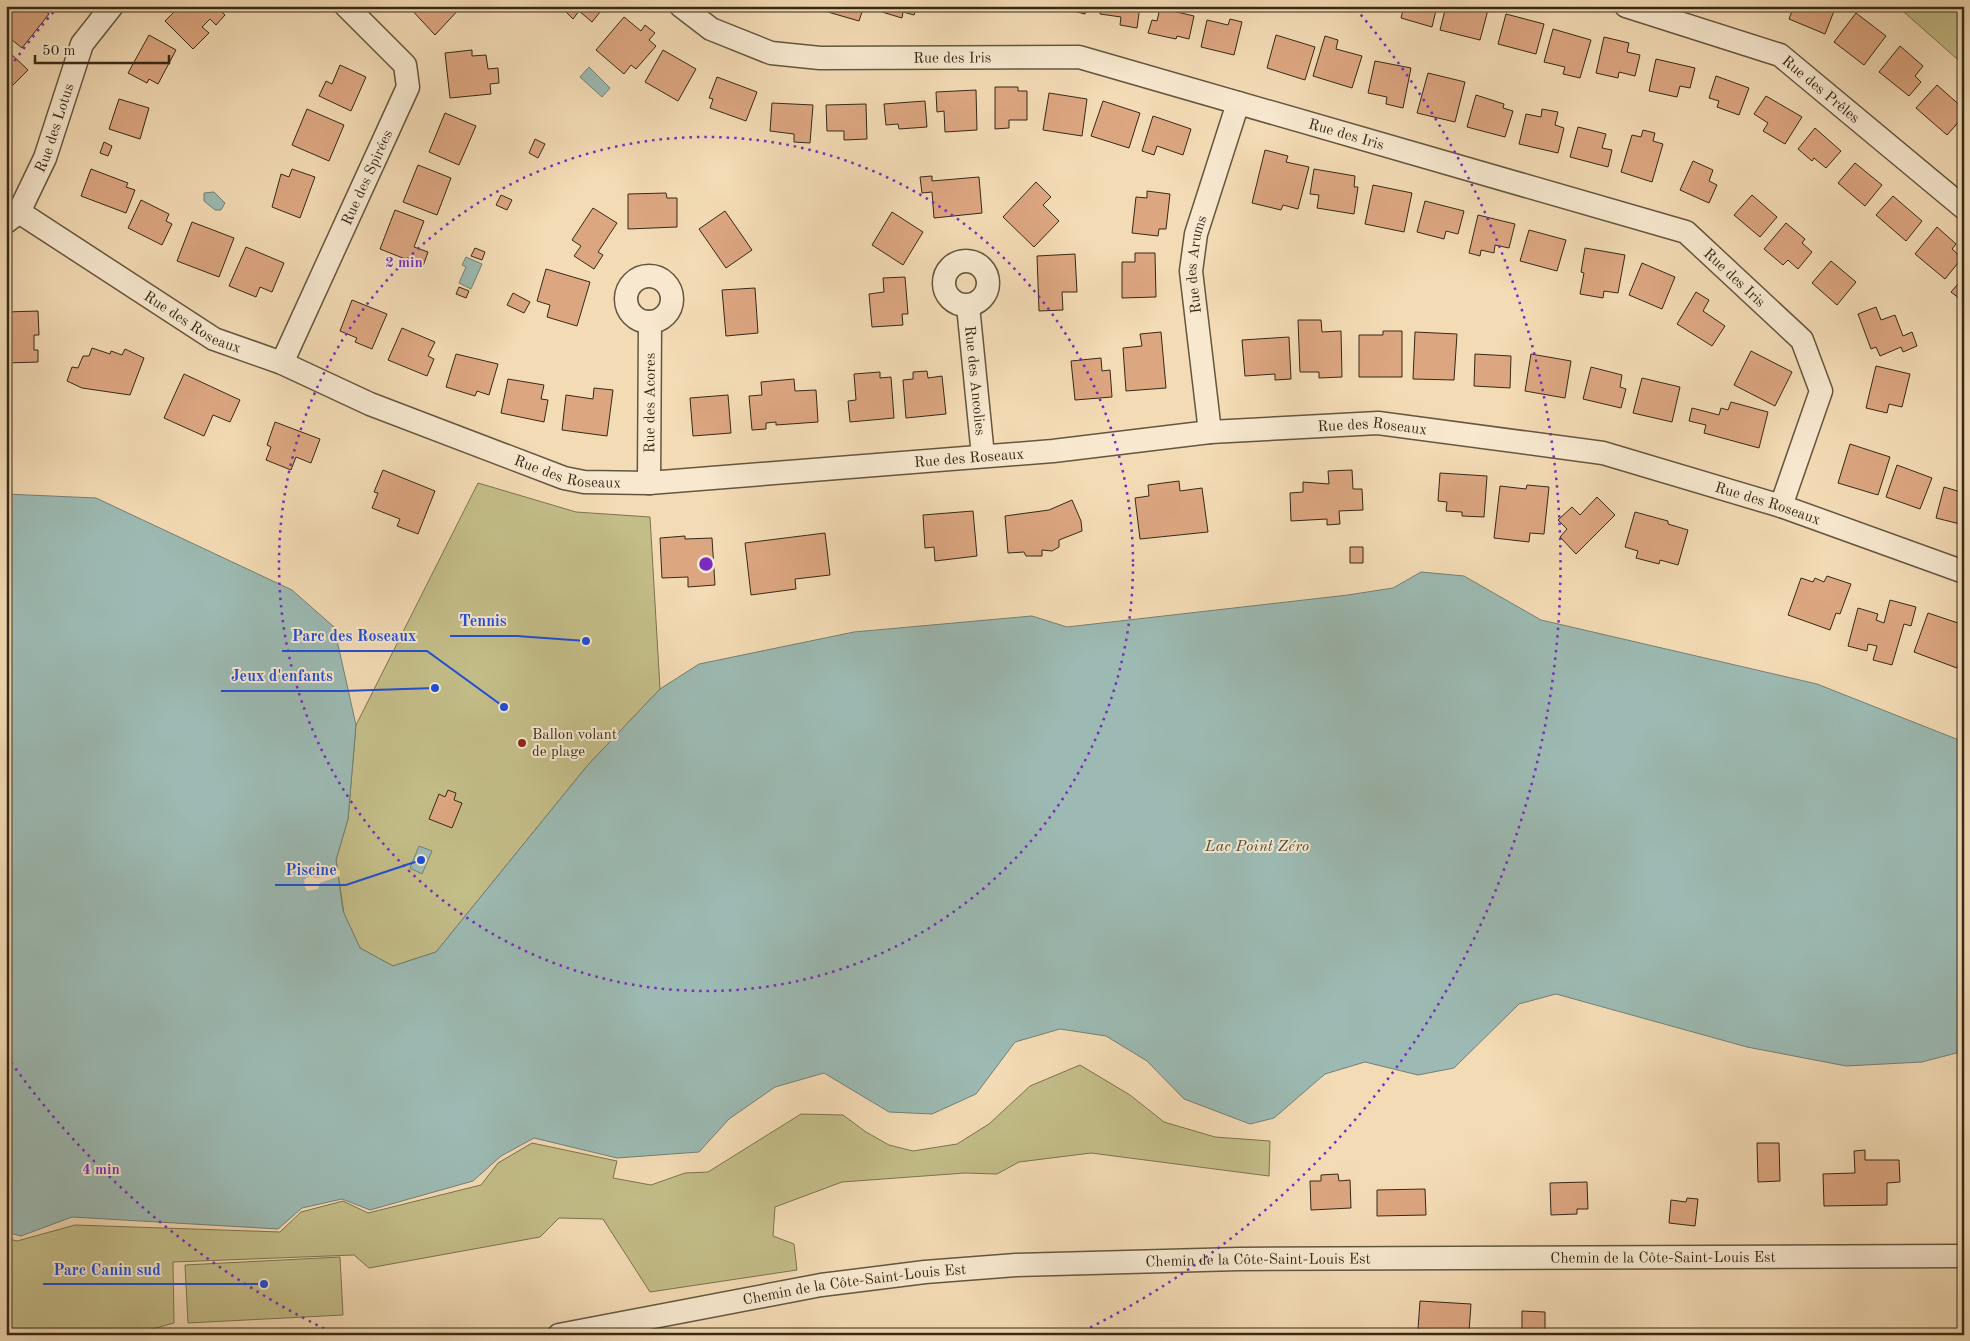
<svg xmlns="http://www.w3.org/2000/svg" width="1970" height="1341" viewBox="0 0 1970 1341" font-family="'Old Standard TT',serif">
  <rect width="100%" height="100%" fill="#f3dbb5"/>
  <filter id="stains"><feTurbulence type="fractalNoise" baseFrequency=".004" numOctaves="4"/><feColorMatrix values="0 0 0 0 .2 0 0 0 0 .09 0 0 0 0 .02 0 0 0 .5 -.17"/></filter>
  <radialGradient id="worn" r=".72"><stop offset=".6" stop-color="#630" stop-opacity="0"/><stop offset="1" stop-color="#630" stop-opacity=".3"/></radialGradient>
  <!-- green -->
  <path fill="#c3bd88" stroke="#7c7350" d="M1897,6H1964V65Z
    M478,483L576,512L650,517L660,689L587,766L436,952L393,966L360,948L344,914L336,860L348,819L356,725Z
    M1080,1065L1130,1095L1164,1122L1215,1137L1270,1141L1269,1176L1091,1153L1019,1162L997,1174L965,1173L842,1182L775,1207L773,1236L794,1244L797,1270L650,1292L603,1219L559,1218L540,1237L369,1268L354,1255L173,1262L174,1323L131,1335H6V1238L17,1241L75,1225L280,1232L301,1212L343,1201L368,1213L481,1185L498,1163L532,1143L617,1161L613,1178L651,1185L685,1173L708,1172L801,1114L843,1115L866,1132L889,1145L913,1151L957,1144L989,1124L1030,1086Z
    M340,1257L343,1315L188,1323L185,1265Z"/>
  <!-- water -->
  <path fill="#9cbab3" stroke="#738075" d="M589,67L610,88L602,97L580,77Z
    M214,192L225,203L221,210H215L204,201V193Z
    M466,257L482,264L471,289L459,283L466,267L462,265Z
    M6,494L96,498L292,590L334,627L356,725L348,819L336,860L343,911L360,948L393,966L436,952L587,766L660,689L699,664L854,632L1032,616L1067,627L1348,595L1393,588L1421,572L1464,576L1541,620L1817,684L1964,742V1051L1922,1062L1846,1066L1747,1047L1556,994L1519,1004L1454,1068L1418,1075L1365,1062L1325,1074L1274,1118L1250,1124L1184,1099L1147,1061L1106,1036L1060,1029L1015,1042L976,1094L932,1114L889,1112L824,1073L775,1087L729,1119L699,1152L617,1158L534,1138L501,1156L473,1181L370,1210L342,1199L302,1208L278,1229L72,1217L21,1236L6,1232Z
    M419,846L432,851L422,874L410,868Z"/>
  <!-- pier -->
  <path fill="#f3dbb5" d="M340,870V876L320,883L318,889L307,891L305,887L304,880L309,876L318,878Z"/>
  <!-- building -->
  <path fill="#dca681" stroke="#362917" d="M6,6H39L49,14L22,48L6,35V23L12,16L6,11Z
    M180,6H216L225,15L216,25L210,19L202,27L209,33L193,49L165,21Z
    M408,6H462L435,35Z
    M560,6H605L592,22L579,11L573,19Z
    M822,6H864L859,21L821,10Z
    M883,6H917L914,15L903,12L902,18L882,12Z
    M941,6H975L973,11L961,7L960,12Z
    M1053,6H1087L1085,14Z
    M1101,6H1140L1137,28L1120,25L1121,17L1100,14Z
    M1404,6H1437L1432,27L1401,18Z
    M1446,6H1489L1480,40L1440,30Z
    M1794,6H1836L1825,34L1789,19Z
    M1160,8L1194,16L1189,39L1177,36L1176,39L1148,33L1152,20L1157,21Z
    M1856,13L1886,36L1864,65L1834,42Z
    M1506,14L1544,24L1536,54L1498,44Z
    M624,17L641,31L645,25L655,33L649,40L656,46L636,69L631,65L624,74L596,50Z
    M1230,19L1242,22L1234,55L1201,47L1207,20L1228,25Z
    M1553,29L1591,40L1580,78L1563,74L1565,67L1544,62Z
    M149,35L176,50L158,84L149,79L147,83L128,73Z
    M1276,35L1315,47L1305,80L1267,68Z
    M1325,36L1338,40L1336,49L1362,56L1352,88L1313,76Z
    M1604,37L1629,43L1627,52L1640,55L1635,76L1619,72L1618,78L1596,73Z
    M1900,46L1923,66L1915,76L1921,82L1909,96L1879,72Z
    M6,49L28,70L6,92Z
    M472,50V56L486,55L488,69L498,68L499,83L490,84L491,94L450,98L445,53Z
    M663,50L696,69L678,101L645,82Z
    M1656,59L1695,68L1690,88L1680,86L1677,97L1649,91Z
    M1375,61L1411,68L1403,108L1386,104L1387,97L1368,93Z
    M340,65L366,77L351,111L319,96L326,81L332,84Z
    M1428,73L1465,82L1455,122L1417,113Z
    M1716,76L1749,88L1739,115L1717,107L1719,101L1709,98Z
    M717,77L757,92L746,121L710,108L713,99L709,98Z
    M1937,85L1964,109V116L1947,135L1916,108Z
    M995,87H1018V91H1027V120H1009V128L995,129Z
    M976,90L977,130L945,132L944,111L937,112L936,92Z
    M1049,93L1087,99L1082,136L1043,130Z
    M1476,95L1504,104L1503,108L1513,111L1505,137L1467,127Z
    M1766,96L1802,117L1785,144L1763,131L1768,123L1754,114Z
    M119,99L149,108L140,139L109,129Z
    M925,101L927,127L899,129L898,124L886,125L884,104Z
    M1103,101L1140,113L1129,148L1091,136Z
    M772,103L813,105L810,143L794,142V134L770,131Z
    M866,104L867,139L844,140V131H827L826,105Z
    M307,109L344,125L329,161L292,145Z
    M1542,109L1558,112L1555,125L1564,128L1558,153L1519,144L1526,114L1541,117Z
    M445,113L476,126L459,165L429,152Z
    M1153,116L1191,129L1183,155L1157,146L1154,155L1142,151Z
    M1578,127L1606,134L1602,148L1612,150L1608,167L1570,157Z
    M1815,128L1841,151L1826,168L1814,158L1812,161L1798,149Z
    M1643,130L1655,133L1653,141L1663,144L1652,182L1621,172L1632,135L1641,137Z
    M535,139L545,144L538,158L529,153Z
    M104,142L112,146L108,156L100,153Z
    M1265,150L1288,156L1286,162L1309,167L1298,209L1283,205L1281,210L1252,203Z
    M1693,161L1713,170L1709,181L1717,185L1709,203L1680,190Z
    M1855,163L1882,185L1865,206L1838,183Z
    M418,165L451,178L437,215L403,202Z
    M91,169L128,183L126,187L135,190L126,213L81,196Z
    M292,169L315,177L300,218L272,207L281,174L289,177Z
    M1314,169L1355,176L1354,187H1358L1354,214L1317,208L1319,195L1310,194Z
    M932,176V181L979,177L982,213L934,218L932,192L922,193L920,177Z
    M1036,182L1051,197L1043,205L1059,221L1034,247L1003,217Z
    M1373,185L1412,193L1404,232L1365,224Z
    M1147,191L1170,194L1166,229H1159L1158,236L1132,233L1136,197L1147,198Z
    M666,193L667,198H677V227L628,229V194Z
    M501,195L512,200L507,210L496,205Z
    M1752,195L1777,217L1760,237L1734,215Z
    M1893,196L1922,221L1906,241L1876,215Z
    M141,200L169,214L166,221L172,224L162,245L128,228Z
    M1425,201L1464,211L1458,234L1446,231L1444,239L1417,232Z
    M593,208L617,223L598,252L603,255L594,269L574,256L581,246L572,240Z
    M395,210L424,221L414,247L428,252L423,266L380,249Z
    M725,211L752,250L726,268L699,229Z
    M892,212L923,232L903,265L872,245Z
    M1478,215L1515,224L1509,248L1495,245L1494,253L1481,250L1480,256L1469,253Z
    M192,222L234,238L219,277L177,261Z
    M1786,223L1805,239L1802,243L1812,252L1798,269L1788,260L1783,265L1764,249Z
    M1937,227L1956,244L1952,249L1962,258L1945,279L1915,254Z
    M1529,230L1566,240L1557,271L1520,261Z
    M246,247L284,263L272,292L260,287L256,297L229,286Z
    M475,248L485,252L482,260L471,256Z
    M1585,248L1625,255L1618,293L1604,291L1603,298L1580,294L1584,273L1581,272Z
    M1135,253H1155L1156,297L1122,298V262H1135Z
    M1075,254L1077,292H1062L1063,310L1039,311L1037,256Z
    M1831,261L1856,282L1837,305L1812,283Z
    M1642,263L1675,277L1662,309L1629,295Z
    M546,269L590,282L577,326L547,317L550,305L537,301Z
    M905,277L908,314H902L903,325L872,327L869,294L884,292L883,278Z
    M1964,277V302L1951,292Z
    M459,287L469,291L466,298L456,294Z
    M755,288L758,333L726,336L722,290Z
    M1696,292L1709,300L1703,311L1725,326L1712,346L1677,324Z
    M513,293L530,302L524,313L507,305Z
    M352,300L387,314L372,349L355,342L357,338L340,331Z
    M1876,307L1881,320L1895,315L1903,336L1912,332L1917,346L1903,352L1901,347L1880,356L1876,347L1871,349L1858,314Z
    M38,311L39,335H34V350H38V362L6,363V312Z
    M1298,320H1321L1322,332L1341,331L1342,377L1319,378V372H1300Z
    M402,328L435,342L428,356L434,359L427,376L388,360Z
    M1383,331H1402V377H1359V335H1383Z
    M1161,332L1166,388L1126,391L1123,348L1142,346L1140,334Z
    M1415,332L1457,334L1454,380L1413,379Z
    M1289,337L1291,379L1275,380V374L1245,376L1242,340Z
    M92,348L110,354L111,351L122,355L125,349L144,358L130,395L82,388L67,381L72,367L78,368L83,356H89Z
    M1751,351L1792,372L1775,406L1734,385Z
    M456,354L498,364L489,395L477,391L475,396L446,387Z
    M1475,354L1511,356L1510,388L1474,386Z
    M1531,354L1571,361L1565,398L1525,391Z
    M1101,358L1102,371L1110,370L1112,397L1075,400L1071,361Z
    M1876,366L1910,374L1902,407L1889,404L1887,413L1866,408Z
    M1591,367L1622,375L1620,387L1626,389L1621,408L1583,399Z
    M927,371L928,378L942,376L946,414L906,418L903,380L913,379V372Z
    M880,372V378L891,377L894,418L850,422L848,401L856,400L854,374Z
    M184,374L240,400L230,422L213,415L204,436L164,418Z
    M1642,378L1680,387L1672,422L1633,413Z
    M508,379L544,385L541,399L548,400L544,422L501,413Z
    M794,379L795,391L816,390L818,422L776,425V422L766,423V429L752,430L749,396L762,395L761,382Z
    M594,388L613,390L607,436L562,430L566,395L593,399Z
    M728,395L731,433L693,436L690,398Z
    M1731,402L1768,412L1759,448L1704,433L1706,425L1689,421L1692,408L1719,415L1721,408L1728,410Z
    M275,422L320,439L311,463L296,457L291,470L266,460L271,447L267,445Z
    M1850,444L1890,457L1878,495L1838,483Z
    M1897,465L1932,478L1920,509L1886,497Z
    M383,470L435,491L418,534L397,526L400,519L372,508L378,493L374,492Z
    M1352,470L1353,489H1362L1363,510L1339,511L1340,524L1327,525V519L1291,521L1290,493L1303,492V482L1329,484L1328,471Z
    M1440,473L1487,476L1484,517L1462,516V512L1446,511L1447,502L1438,501Z
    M1179,481L1180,491L1202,488L1208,532L1140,539L1135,498L1149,496L1148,485Z
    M1527,485L1549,487L1544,534L1530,533L1529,542L1494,538L1500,486L1526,489Z
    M1944,487L1964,493V525L1936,518Z
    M1597,497L1615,515L1576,554L1560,537L1567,529L1558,520L1572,507L1580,515Z
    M1072,500L1081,521L1082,531L1059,540V547L1052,551L1042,550V556H1026L1024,552L1008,553L1005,516L1049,510Z
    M973,511L977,556L935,561L934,547L925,548L923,515Z
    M1635,512L1668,521V524L1688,530L1678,565L1660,560L1659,564L1636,558L1638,551L1625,547Z
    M825,533L830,575L795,579L796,589L751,595L745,543Z
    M685,536V539L712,538L715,585L688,587V577L662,578L660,538Z
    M1350,547H1363V563H1350Z
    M1827,576L1851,584L1840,614L1836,613L1830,630L1788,615L1801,578L1813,582L1815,578L1824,582Z
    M1890,600L1916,607L1911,626L1904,624L1892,665L1873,660L1877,646L1868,644L1867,651L1848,646L1858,608L1878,614L1876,620L1884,623Z
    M1928,613L1964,625V649L1957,668L1914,652Z
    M448,790L456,793L454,800L462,803L452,828L429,819L439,794L445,797Z
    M1757,1143H1779L1780,1181L1758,1182Z
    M1865,1150V1160H1899L1900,1182L1887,1183V1205L1824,1206L1823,1174L1855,1173L1854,1151Z
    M1338,1174L1339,1181L1350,1180L1351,1208L1311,1210L1310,1181H1321V1175Z
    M1587,1182L1588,1209H1577V1214L1551,1215L1550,1183Z
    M1425,1189L1426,1215L1377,1216V1190Z
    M1687,1198L1698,1199L1695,1226L1669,1223L1671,1200L1686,1202Z
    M1420,1301L1471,1304L1469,1332L1418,1329Z
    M1522,1311L1545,1312V1334H1522Z"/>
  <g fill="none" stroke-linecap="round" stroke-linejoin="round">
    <defs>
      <g id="minor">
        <path id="s1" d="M681,6L711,29L771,53L820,58L1079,57L1686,232L1802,340L1821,391L1781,506"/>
        <path id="s2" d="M1626,6L1780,55L1964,208"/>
        <path id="s3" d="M19,212L214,339L282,363L370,404L564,478L584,482L649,483L1053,451L1210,432L1378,423L1603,453L1781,506L1964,572"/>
        <path id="s4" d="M6,222L19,212L45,158L82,44L112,6"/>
        <circle cx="966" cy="283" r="22"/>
        <circle cx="649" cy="299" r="23"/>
        <path id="s5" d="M968,306L983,456"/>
        <path id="s6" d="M282,363L408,87L405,65L346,6"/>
        <path id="s7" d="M1210,432L1191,271L1196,234L1238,103"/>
        <path id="s8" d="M649,483L650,322"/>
        <path id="s9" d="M559,1335L821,1285L925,1272L1016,1265L1239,1259L1964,1256"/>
      </g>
    </defs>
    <!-- minor casing -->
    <use href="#minor" stroke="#65563e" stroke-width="25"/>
    <!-- minor -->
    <use href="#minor" stroke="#f7e8cf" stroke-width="22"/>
  </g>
  <!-- distance rings -->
  <g fill="none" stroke="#7b2cbf" stroke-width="2.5" stroke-dasharray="2.5 5">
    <circle cx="706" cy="564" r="427"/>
    <path d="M331 1332A855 855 0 0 1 10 1061M10 67A855 855 0 0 1 56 9M1356 9A855 855 0 0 1 1081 1332"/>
  </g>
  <!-- markers -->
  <circle fill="#8f2418" stroke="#f7e8cf" stroke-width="2" cx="522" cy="743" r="5"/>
  <g text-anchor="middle" stroke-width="4" stroke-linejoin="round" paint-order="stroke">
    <!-- street labels -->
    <g font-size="15" fill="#362917" stroke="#f7e8cf">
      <text dy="5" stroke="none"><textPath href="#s1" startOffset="284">Rue des Iris</textPath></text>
      <text dy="5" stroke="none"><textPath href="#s2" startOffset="215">Rue des Prêles</textPath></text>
      <text dy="5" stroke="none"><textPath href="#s4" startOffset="108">Rue des Lotus</textPath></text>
      <text dy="5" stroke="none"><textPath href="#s1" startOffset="689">Rue des Iris</textPath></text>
      <text dy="5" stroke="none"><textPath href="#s6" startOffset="204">Rue des Spirées</textPath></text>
      <text dy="5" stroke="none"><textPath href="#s7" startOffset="169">Rue des Arums</textPath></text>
      <text dy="5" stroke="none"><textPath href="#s1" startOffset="1109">Rue des Iris</textPath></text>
      <text dy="5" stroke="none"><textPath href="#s3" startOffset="206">Rue des Roseaux</textPath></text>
      <text dy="5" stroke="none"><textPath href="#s5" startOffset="75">Rue des Ancolies</textPath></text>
      <text dy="5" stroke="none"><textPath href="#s8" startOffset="80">Rue des Acores</textPath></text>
      <text dy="5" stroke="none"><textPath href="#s3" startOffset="1421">Rue des Roseaux</textPath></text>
      <text dy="5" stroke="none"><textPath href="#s3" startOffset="1016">Rue des Roseaux</textPath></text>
      <text dy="5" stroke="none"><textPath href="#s3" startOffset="612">Rue des Roseaux</textPath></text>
      <text dy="5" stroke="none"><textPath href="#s3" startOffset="1826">Rue des Roseaux</textPath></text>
      <text dy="5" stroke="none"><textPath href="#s9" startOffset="1110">Chemin de la Côte-Saint-Louis Est</textPath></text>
      <text dy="5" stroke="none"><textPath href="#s9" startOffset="705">Chemin de la Côte-Saint-Louis Est</textPath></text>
      <text dy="5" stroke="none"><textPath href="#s9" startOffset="300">Chemin de la Côte-Saint-Louis Est</textPath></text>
    </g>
    <!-- poi labels -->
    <g font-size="15" fill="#362917" stroke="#f7e8cf" text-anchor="start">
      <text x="532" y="739">Ballon volant<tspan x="532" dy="17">de plage</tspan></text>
    </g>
    <!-- water labels -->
    <g font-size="16" font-style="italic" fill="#504d3e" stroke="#f7e8cf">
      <text x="1257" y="851">Lac Point Zéro</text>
    </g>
  </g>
  <circle cx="706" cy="564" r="8" fill="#7b2cbf" stroke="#f7e8cf" stroke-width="2.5"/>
  <g font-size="15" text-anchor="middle" font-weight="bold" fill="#7b2cbf" stroke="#f7e8cf" stroke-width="4" stroke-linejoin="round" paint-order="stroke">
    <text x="404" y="267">2 min</text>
    <text x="101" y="1174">4 min</text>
  </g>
  <!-- callouts -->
  <path fill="none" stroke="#1d4ed8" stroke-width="2" d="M586 641L517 636H450M504 707L427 651H282M435 688L343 691H221M421 860L346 885H275M264 1284L171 1284H43"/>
  <g fill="#1d4ed8" stroke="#f7e8cf" stroke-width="2">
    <circle cx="586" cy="641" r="5"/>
    <circle cx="504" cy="707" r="5"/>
    <circle cx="435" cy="688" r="5"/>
    <circle cx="421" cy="860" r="5"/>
    <circle cx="264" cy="1284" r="5"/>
  </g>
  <g font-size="16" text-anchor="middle" font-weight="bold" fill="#1d4ed8" stroke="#f7e8cf" stroke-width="4" stroke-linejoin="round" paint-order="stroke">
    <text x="483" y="626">Tennis</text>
    <text x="354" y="641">Parc des Roseaux</text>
    <text x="282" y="681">Jeux d'enfants</text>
    <text x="311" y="875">Piscine</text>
    <text x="107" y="1275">Parc Canin sud</text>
  </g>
  <!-- margin -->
  <rect width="1970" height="1341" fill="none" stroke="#f3dbb5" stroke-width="25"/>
  <rect x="8" y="8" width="1955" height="1326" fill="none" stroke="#362917" stroke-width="2.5"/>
  <rect x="12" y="12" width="1945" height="1316" fill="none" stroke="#362917"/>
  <!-- scale -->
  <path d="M35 55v8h134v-8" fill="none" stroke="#362917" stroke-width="2.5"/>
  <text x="42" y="55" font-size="15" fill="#362917" stroke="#f7e8cf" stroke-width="4" paint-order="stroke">50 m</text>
  <rect width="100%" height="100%" filter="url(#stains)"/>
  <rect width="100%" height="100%" fill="url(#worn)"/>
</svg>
